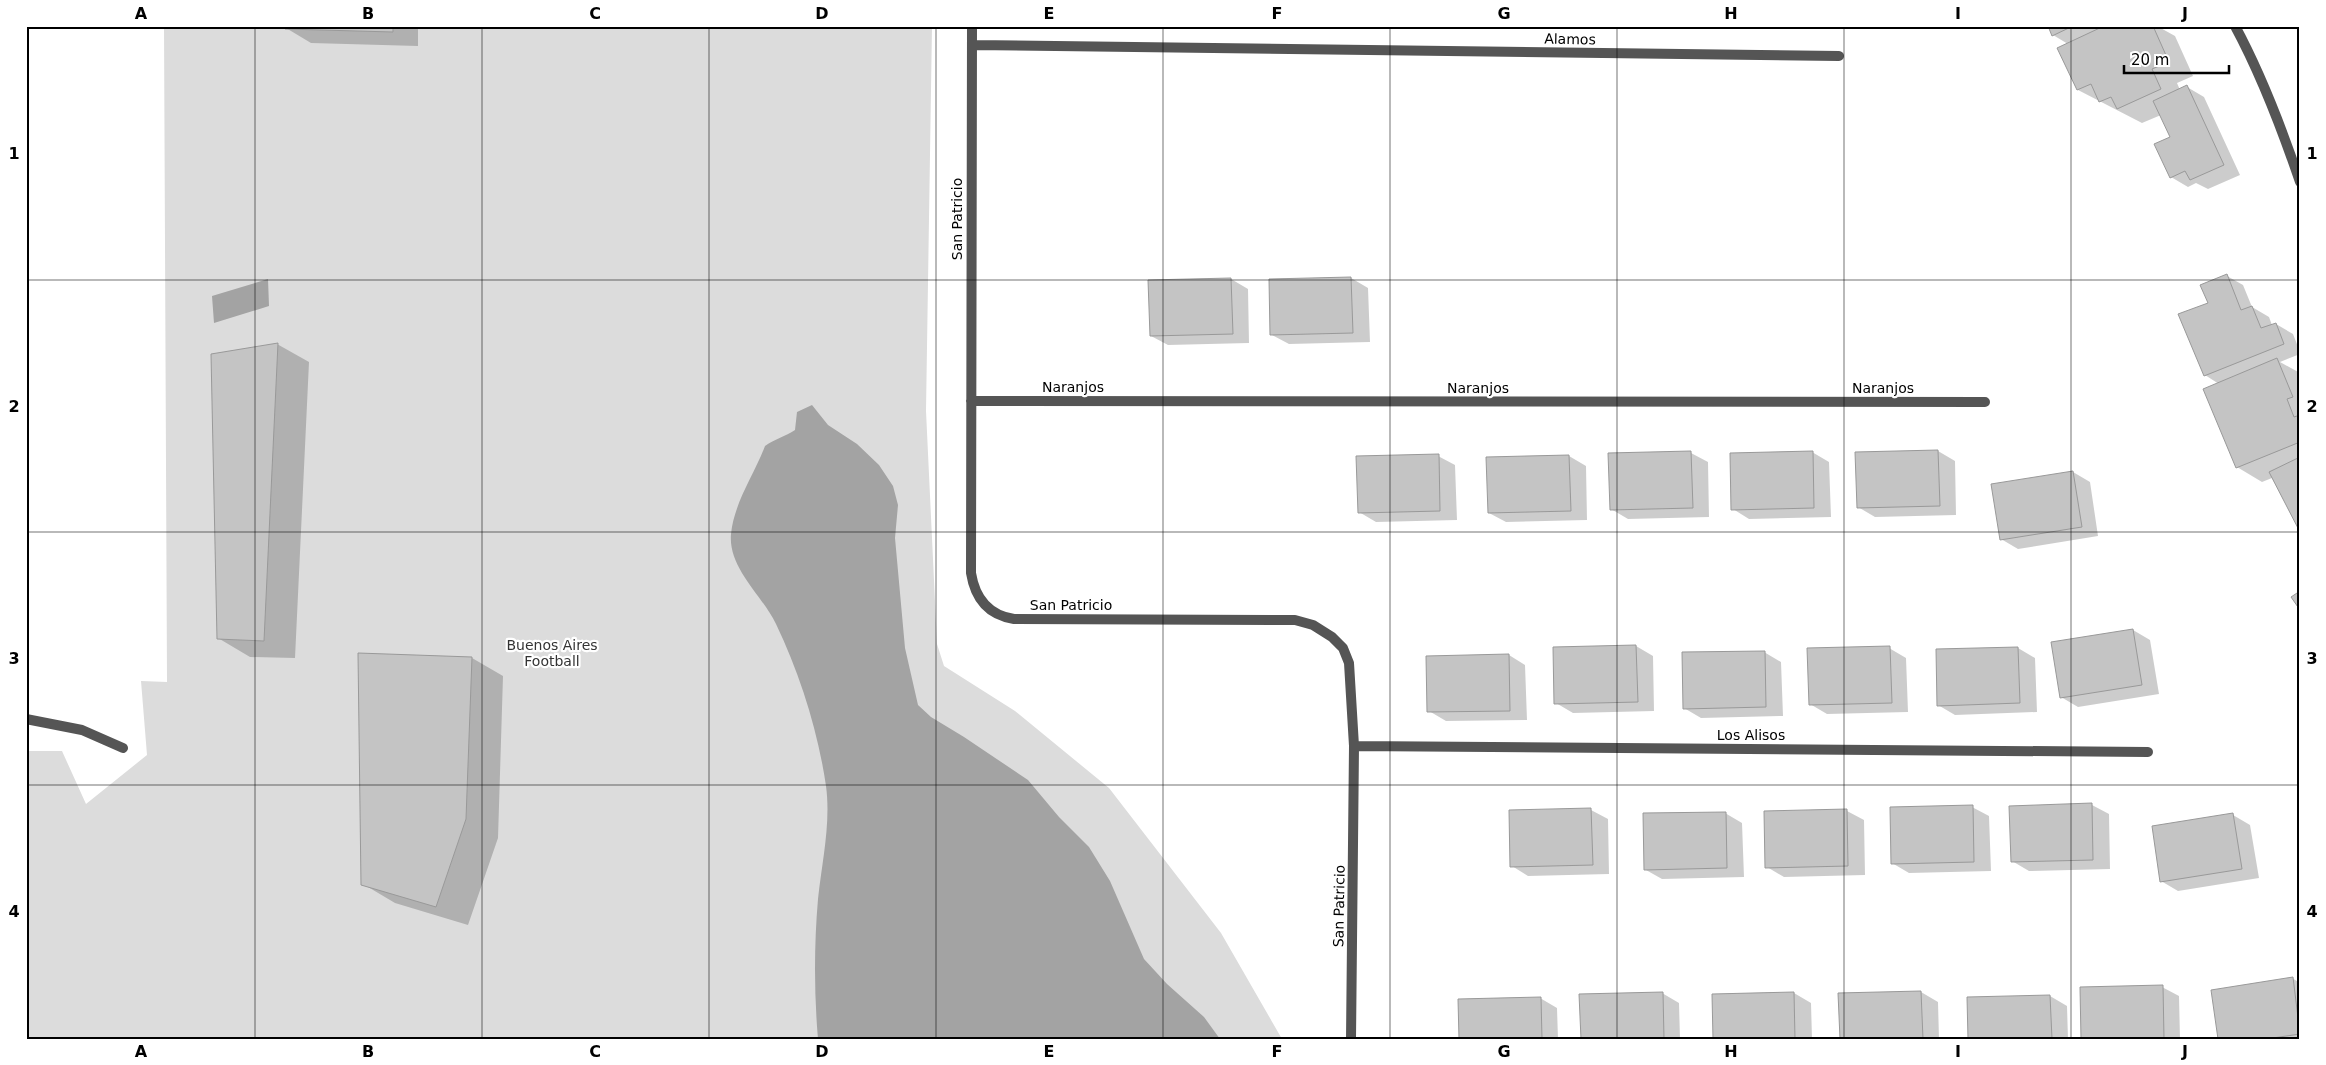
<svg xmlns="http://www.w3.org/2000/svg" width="2326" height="1065" viewBox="0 0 2326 1065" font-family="'DejaVu Sans',sans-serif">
  <rect width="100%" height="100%" fill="#fff"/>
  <!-- green -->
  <path fill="#dcdcdc" d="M164,26H932L926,411L937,644L944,666L1015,711L1109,788L1221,933L1282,1039H26V751H62L86,804L147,755L141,681L167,682Z"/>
  <!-- water -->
  <path fill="#a3a3a3" d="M268,279L269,306L214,323L212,296Z
    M812,405L828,425L857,444L879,465L893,486L898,505L895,538L905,648L918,705L931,717L964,737L1028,780L1059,817L1089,847L1110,881L1144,959L1167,984L1204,1017L1220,1039H818C814,993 814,945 818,899C822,862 831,823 826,786C818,731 800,674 776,624C762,595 728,568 731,534C734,503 754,475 765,446C775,439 784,437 795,430L797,412Z"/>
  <!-- shadow -->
  <path fill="#0003" d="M286,26H418V46L311,43L286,28Z
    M2049,26H2157L2175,36L2193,76L2177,83L2180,90L2187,87L2204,97L2240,175L2208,189L2196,183L2188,187L2171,177V138L2161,115L2142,123L2078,90L2068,44L2053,35Z
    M2227,276L2243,285L2252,307L2269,317L2272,325L2276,324L2293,334L2300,352V354L2280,362L2300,373V529L2272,478L2262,482L2237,467L2219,384L2205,375L2209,303Z
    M1351,278L1368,288L1370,342L1289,344L1272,335Z
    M1231,279L1248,289L1249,343L1168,345L1151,336Z
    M277,344L309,362L295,658L250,657L218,638Z
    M1938,451L1955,461L1956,515L1875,517L1858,507Z
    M1812,452L1829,462L1831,517L1749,519L1733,509Z
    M1691,453L1708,462L1709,517L1628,519L1611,509Z
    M1438,456L1455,465L1457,520L1376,522L1359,512Z
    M1569,456L1586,466L1587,520L1506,522L1489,513Z
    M2073,472L2090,482L2098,536L2018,549L2001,539Z
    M2133,630L2150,640L2159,694L2078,707L2061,697Z
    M1636,646L1653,656L1654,711L1573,713L1556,703Z
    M1889,648L1906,658L1908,712L1827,714L1810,704Z
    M2018,648L2035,658L2037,712L1955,715L1938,705Z
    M1764,652L1781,662L1783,716L1701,718L1684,708Z
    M1509,655L1525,665L1527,720L1446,721L1429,711Z
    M472,658L503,676L498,838L468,925L395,903L363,884Z
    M2092,805L2109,814L2110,869L2029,871L2012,861Z
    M1972,807L1989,816L1991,871L1909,873L1892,863Z
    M1591,810L1608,819L1609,874L1528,876L1512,866Z
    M1847,811L1864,820L1865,875L1784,877L1767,867Z
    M1725,813L1742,823L1744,877L1662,879L1646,870Z
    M2233,815L2250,825L2259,878L2178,891L2161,881Z
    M2292,978L2300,983V1039H2220Z
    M2162,987L2179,996L2180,1039H2082Z
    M1921,992L1938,1002L1939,1039H1841Z
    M1662,993L1679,1003L1680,1039H1582Z
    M1794,993L1811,1003L1812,1039H1714Z
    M2050,996L2067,1006L2068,1039H1970Z
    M1540,998L1557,1008L1558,1039H1460Z"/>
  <!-- building -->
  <path fill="#c4c4c4" stroke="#999" d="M285,26H393V32L285,29Z
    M2048,26H2073L2052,36Z
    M2104,26H2133L2134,28L2153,26L2169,62L2152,69L2161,89L2117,109L2111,97L2099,102L2091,84L2077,90L2057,48Z
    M2187,85L2224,165L2190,180L2185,171L2170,178L2154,144L2170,137L2153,101Z
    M2227,274L2241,310L2252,306L2261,328L2276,323L2284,344L2204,376L2178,314L2208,303L2200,285Z
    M1351,277L1353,333L1270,335L1269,279Z
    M1231,278L1233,334L1150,336L1148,280Z
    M278,343L264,641L217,639L211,354Z
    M2277,358L2293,397L2287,399L2294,417L2300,415V442L2236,468L2203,389Z
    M1938,450L1940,506L1857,508L1855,452Z
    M1691,451L1693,508L1610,510L1608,453Z
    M1813,451L1814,508L1731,510L1730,453Z
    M1439,454L1440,511L1358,513L1356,456Z
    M1569,455L1571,511L1488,513L1486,457Z
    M2300,457V532L2269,472Z
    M2073,471L2082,527L2000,540L1991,484Z
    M2300,591V610L2291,597Z
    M2133,629L2142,685L2060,698L2051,642Z
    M1636,645L1638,702L1554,704L1553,647Z
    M1890,646L1892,703L1809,705L1807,648Z
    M2018,647L2020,703L1937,706L1936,649Z
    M1765,651L1766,707L1683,709L1682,652Z
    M358,653L472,657L466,819L436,907L361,885Z
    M1509,654L1510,711L1427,712L1426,656Z
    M2092,803L2093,860L2011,862L2009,806Z
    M1973,805L1974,862L1891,864L1890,807Z
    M1591,808L1593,865L1510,867L1509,810Z
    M1847,809L1848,866L1765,868L1764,811Z
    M1726,812L1727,868L1644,870L1643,813Z
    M2233,813L2242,869L2160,882L2152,826Z
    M2293,977L2300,1034L2266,1039H2218L2211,990Z
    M2163,985L2164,1039H2081L2080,987Z
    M1921,991L1923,1039H1840L1838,993Z
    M1663,992L1664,1039H1581L1579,994Z
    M1794,992L1795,1039H1713L1712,994Z
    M2050,995L2052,1039H1968L1967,997Z
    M1541,997L1542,1039H1459L1458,999Z"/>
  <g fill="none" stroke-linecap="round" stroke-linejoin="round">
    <!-- street -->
    <path stroke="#555" stroke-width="10" d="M972,26L971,573C975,598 988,615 1014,619L1295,620L1313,625L1332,637L1343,648L1349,663L1354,746L1351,1039
      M2235,26C2262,76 2282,129 2300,182
      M972,45L1839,56
      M971,401L1985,402
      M26,719L82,730L123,748
      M1354,746L2148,752"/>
  </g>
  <!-- grid -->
  <path fill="none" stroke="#000" stroke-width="1" stroke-opacity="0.55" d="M255,26V1039M482,26V1039M709,26V1039M936,26V1039M1163,26V1039M1390,26V1039M1617,26V1039M1844,26V1039M2071,26V1039M26,280H2300M26,532H2300M26,785H2300"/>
  <g text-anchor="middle" stroke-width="4.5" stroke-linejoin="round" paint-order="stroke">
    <!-- street labels -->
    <g font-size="14" fill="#000" stroke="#fff">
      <text transform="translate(1570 39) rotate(1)" y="5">Alamos</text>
      <text transform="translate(957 219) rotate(-90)" y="5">San Patricio</text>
      <text x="1073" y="392">Naranjos</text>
      <text x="1478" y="393">Naranjos</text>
      <text x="1883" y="393">Naranjos</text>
      <text x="1071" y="610">San Patricio</text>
      <text x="1751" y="740">Los Alisos</text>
      <text transform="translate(1339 906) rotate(-89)" y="5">San Patricio</text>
    </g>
    <!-- park labels -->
    <g font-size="14" fill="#333" stroke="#fff">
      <text x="552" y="650">Buenos Aires<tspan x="552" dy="16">Football</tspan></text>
    </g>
  </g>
  <!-- border -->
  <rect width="2326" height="1065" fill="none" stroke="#ffffff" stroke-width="55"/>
  <!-- scale -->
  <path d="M2124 65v8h105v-8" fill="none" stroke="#000000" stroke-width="2.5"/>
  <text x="2131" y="65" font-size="15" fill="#000000" stroke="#ffffff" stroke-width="4" paint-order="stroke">20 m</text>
  <rect x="28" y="28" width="2270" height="1010" fill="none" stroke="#000" stroke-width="2"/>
  <g font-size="16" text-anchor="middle" font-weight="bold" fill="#000">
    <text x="141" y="19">A</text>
    <text x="368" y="19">B</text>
    <text x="595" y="19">C</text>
    <text x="822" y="19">D</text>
    <text x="1049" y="19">E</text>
    <text x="1277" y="19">F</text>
    <text x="1504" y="19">G</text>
    <text x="1731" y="19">H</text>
    <text x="1958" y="19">I</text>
    <text x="2185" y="19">J</text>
    <text x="14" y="159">1</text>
    <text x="2312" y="159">1</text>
    <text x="14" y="412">2</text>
    <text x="2312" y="412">2</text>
    <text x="14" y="664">3</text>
    <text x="2312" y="664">3</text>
    <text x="14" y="917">4</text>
    <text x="2312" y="917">4</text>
    <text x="141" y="1057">A</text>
    <text x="368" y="1057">B</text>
    <text x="595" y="1057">C</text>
    <text x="822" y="1057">D</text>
    <text x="1049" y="1057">E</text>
    <text x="1277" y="1057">F</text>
    <text x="1504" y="1057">G</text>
    <text x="1731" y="1057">H</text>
    <text x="1958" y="1057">I</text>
    <text x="2185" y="1057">J</text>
  </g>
</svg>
